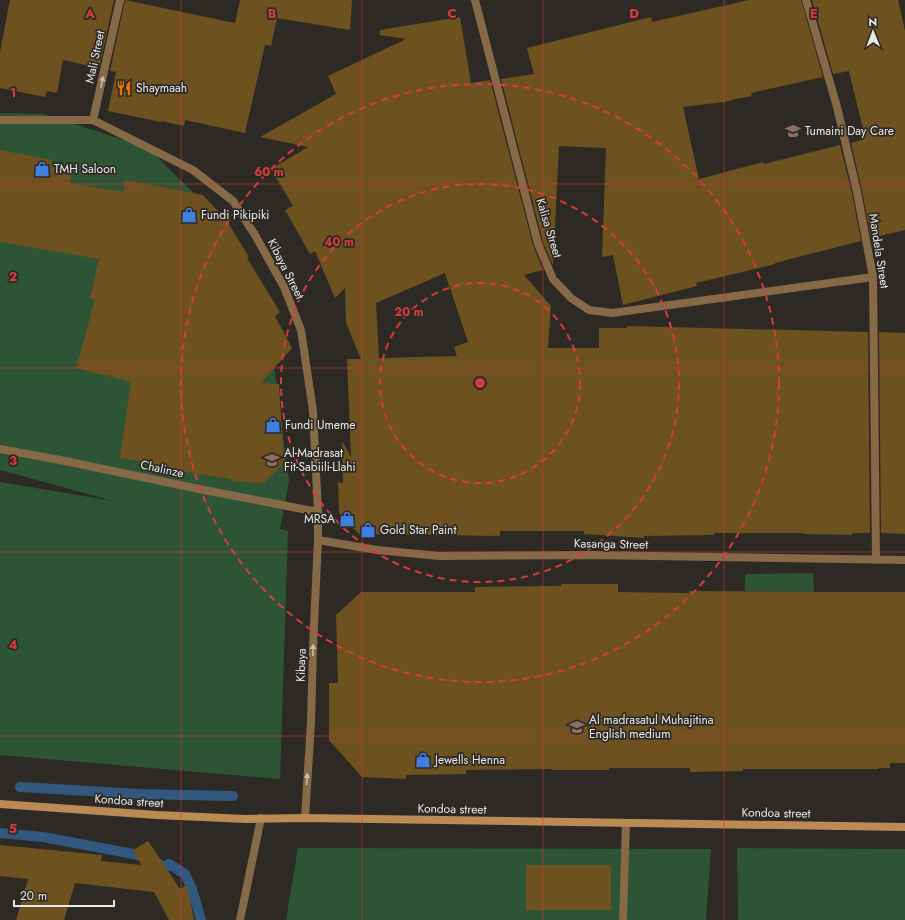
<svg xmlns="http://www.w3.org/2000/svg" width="905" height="920" viewBox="0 0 905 920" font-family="Jost,sans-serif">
  <rect width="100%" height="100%" fill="#2d2a25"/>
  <!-- green -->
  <path fill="#2e5436" d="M0,113L44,114L148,148L211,210L271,343L289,481L280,529L288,531L280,779L0,755V482L113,501L0,470Z
    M813,573L814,592L745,591V574Z
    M298,848L711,849L706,920H286Z
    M737,848L905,849V920H738Z"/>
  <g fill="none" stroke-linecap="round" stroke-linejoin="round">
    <!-- stream -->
    <path stroke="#33587f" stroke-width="10" d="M20,787L139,794L233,796
      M0,833L43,837L139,855L166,867L169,864L185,874L192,889L201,920"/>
  </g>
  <!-- building -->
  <path fill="#6d511e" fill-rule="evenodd" d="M10,0H114L99,68L63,60L57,93L47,91L45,97L0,88V52Z
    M125,0L235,23L240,0H352L350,30L277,18L271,46L265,45L245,133L185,120L184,126L161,121V122L108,111L116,72L110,71Z
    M749,0H801L823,77L751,93L752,96L731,100V101L683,107L699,179L763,162L764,164L840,145L852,193L861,241L775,263V264L696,283L697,286L623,305L613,255L602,257L606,148L559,146L553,265L543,242L501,79L534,74L527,48L651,17L652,22Z
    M812,0H898L905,31V230L871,238L862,191L851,143L862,140V139L865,138L849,71L833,74Z
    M460,17L471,83L490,80L533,245L543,270L524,275L551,306L548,348H599V328H627V326L868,332L870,533H852V535L803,534V533H714V535L644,536V538L584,534V531H500V536L359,534L339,513L338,482L343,483L342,441L351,457L347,359H361L346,323L345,288L335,298L315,251L310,254L285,210L293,206L271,169L308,147L260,137L336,94L328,76L406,39L380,35V30ZM445,273L468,342L454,347L457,356L379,358L376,303Z
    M0,150L52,160L51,167L67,170V172L72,173L70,183L123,192L125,180L203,195L227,221L249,257L247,258L280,312L275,316L292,348L261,383L279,384L284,463L264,483L231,481V479L147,466L148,462L120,458L131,382L76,368L95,300L90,298L99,259L0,242Z
    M879,332L905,333V534L881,533Z
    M561,584H618V592L689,593V591L829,592H905V763H890V768H879V769H743V771L690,772V768H609V770H551V769L466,770V774L406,775V779L362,777L329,740V683H338L336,615L361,592H475V587L562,586Z
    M148,841L180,889L187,885L194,920H169L154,892L75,883L64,920H16L28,879L0,876V845L102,855L101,861L141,865L133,850Z
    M526,865H611V910H526Z"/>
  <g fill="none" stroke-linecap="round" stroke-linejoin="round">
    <!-- street -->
    <path stroke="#866947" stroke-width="8" d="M475,0L538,244L553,279L571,298L589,310L612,313L873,277
      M806,0L837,107L857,192L873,277L876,560
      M0,120H93L193,170L233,201L255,235L284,287L301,330L313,411L318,512V540L313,647L311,722L305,818
      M93,120L120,0
      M0,449L65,461L204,490L318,512
      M318,540L377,550L439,556L591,555L905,560
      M240,920L261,818
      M623,920L626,823"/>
    <!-- secondary -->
    <path stroke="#ba8b53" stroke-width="8" d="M0,804L157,815L246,819L305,818L905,827"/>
  </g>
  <!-- one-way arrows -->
  <defs><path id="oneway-solid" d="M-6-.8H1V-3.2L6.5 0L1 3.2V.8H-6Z"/></defs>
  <g fill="#c7bcae">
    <use href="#oneway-solid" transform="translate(102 82) rotate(-78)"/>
    <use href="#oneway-solid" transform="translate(313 650) rotate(-88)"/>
    <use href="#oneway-solid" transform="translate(307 779) rotate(-86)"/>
  </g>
  <!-- grid -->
  <path fill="none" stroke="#d83b3b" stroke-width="1" stroke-opacity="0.55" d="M181,0V920M362,0V920M543,0V920M724,0V920M0,184H905M0,368H905M0,552H905M0,736H905"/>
  <!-- distance rings -->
  <g fill="none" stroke="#d83b3b" stroke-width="2" stroke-dasharray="7 5">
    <circle cx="480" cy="383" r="100"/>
    <circle cx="480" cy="383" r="199"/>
    <circle cx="480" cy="383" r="299"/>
  </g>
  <!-- icons -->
  <defs>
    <symbol id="restaurant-bare" viewBox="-9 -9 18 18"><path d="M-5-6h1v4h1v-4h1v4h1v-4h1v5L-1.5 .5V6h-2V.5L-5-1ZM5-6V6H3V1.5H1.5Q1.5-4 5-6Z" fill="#e8710a" stroke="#2d2a25" stroke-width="2.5" paint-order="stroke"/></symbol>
    <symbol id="school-bare" viewBox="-9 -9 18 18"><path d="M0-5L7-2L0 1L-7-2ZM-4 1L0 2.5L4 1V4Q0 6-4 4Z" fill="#8d6e63" stroke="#2d2a25" stroke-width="2.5" paint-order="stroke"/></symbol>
    <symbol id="shop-bare" viewBox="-9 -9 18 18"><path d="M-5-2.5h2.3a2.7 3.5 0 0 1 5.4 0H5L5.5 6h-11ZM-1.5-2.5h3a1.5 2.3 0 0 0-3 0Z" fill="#3f7fe0" stroke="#2d2a25" stroke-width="2.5" paint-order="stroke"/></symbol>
  </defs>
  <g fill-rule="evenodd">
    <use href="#restaurant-bare" x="113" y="77" width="22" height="22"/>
    <use href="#school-bare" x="782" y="120" width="22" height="22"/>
    <use href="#shop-bare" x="31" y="158" width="22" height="22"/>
    <use href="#shop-bare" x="178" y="204" width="22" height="22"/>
    <use href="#shop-bare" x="262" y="414" width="22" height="22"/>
    <use href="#school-bare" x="261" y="449" width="22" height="22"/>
    <use href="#shop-bare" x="336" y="508" width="22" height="22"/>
    <use href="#shop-bare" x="357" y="519" width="22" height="22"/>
    <use href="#school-bare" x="566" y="716" width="22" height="22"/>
    <use href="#shop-bare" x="412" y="749" width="22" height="22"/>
  </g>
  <g text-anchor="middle" stroke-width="3.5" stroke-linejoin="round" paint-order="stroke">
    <!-- street labels -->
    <g font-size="12" fill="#eae8e6" stroke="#2d2a25">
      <text transform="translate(95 57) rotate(-78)" y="4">Mali Street</text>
      <text transform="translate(549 228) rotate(73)" y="4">Kalisa Street</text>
      <text transform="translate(879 251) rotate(81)" y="4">Mandela Street</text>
      <text transform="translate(286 269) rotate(63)" y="4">Kibaya Street</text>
      <text transform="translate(162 469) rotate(12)" y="4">Chalinze</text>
      <text transform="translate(611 544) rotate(1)" y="4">Kasanga Street</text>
      <text transform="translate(301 665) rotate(-88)" y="4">Kibaya</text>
      <text transform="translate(129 801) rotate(4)" y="4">Kondoa street</text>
      <text transform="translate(452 809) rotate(1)" y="4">Kondoa street</text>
      <text transform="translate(776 813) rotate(1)" y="4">Kondoa street</text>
    </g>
    <!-- poi labels -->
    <g font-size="12" fill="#eae8e6" stroke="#2d2a25" text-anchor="start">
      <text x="136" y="92">Shaymaah</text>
      <text x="805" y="135">Tumaini Day Care</text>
      <text x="54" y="173">TMH Saloon</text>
      <text x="201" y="219">Fundi Pikipiki</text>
      <text x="285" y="429">Fundi Umeme</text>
      <text x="284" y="457">Al-Madrasat<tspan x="284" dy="14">Fit-Sabiili-Llahi</tspan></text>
      <text x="335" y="523" text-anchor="end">MRSA</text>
      <text x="380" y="534">Gold Star Paint</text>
      <text x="589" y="724">Al madrasatul Muhajitina<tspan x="589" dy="14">English medium</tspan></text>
      <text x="435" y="764">Jewells Henna</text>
    </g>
  </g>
  <g font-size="13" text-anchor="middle" font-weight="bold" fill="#d83b3b" stroke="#2d2a25" stroke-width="3.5" stroke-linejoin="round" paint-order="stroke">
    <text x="90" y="18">A</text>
    <text x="272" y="18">B</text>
    <text x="452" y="18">C</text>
    <text x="634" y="18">D</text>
    <text x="814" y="18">E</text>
    <text x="13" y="97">1</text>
    <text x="13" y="281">2</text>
    <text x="13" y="465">3</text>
    <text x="13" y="649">4</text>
    <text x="13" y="833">5</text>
  </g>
  <circle cx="480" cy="383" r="6" fill="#d83b3b" stroke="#2d2a25" stroke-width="2"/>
  <g font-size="12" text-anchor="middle" font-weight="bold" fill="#d83b3b" stroke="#2d2a25" stroke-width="3.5" stroke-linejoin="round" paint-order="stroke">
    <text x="269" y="176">60 m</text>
    <text x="339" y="246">40 m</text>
    <text x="409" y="316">20 m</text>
  </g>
  <!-- north arrow -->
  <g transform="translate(873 32) rotate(359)" stroke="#2d2a25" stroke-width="3" paint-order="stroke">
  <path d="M0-3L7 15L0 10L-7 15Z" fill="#eae8e6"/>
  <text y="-6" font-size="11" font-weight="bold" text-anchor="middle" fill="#eae8e6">N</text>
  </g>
  <!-- scale -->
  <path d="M14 900v6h100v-6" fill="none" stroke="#eae8e6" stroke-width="2"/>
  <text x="20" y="900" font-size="12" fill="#eae8e6" stroke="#2d2a25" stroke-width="3" paint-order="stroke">20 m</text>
</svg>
